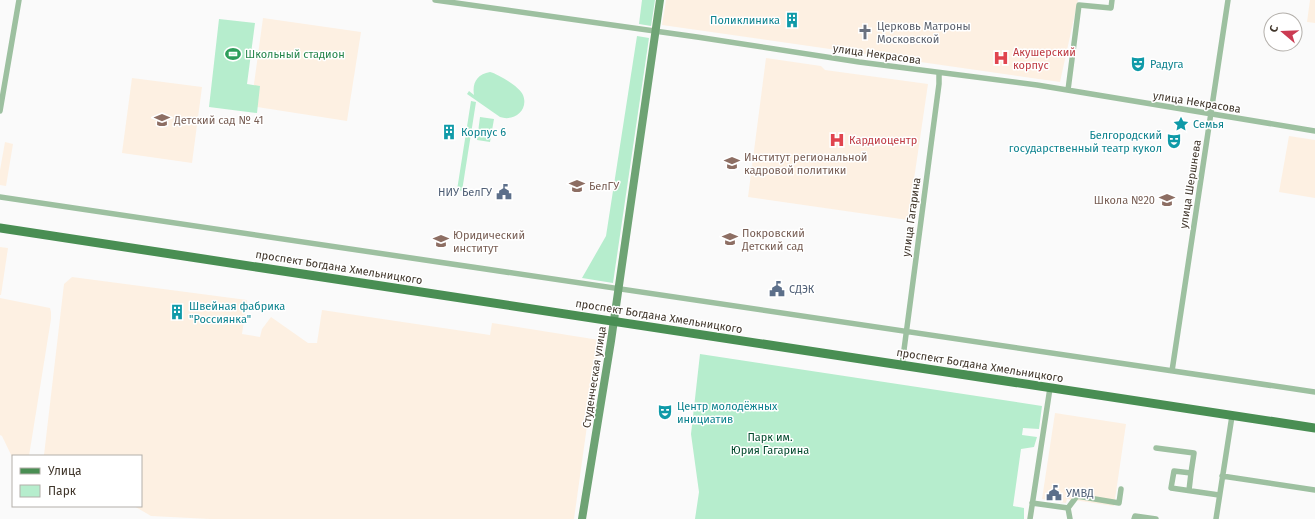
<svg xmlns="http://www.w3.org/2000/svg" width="1315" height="519" viewBox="0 0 1315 519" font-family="'Fira Sans',sans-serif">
  <rect width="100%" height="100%" fill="#fafafa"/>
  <!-- built -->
  <path fill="#fdf0e2" d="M666,0H1078L1060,82L662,25Z
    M1310,0H1315V23L1307,22Z
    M263,18L361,32L347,121L251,106Z
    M766,58L821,66L825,70L928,84L908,220L748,197Z
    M132,78L202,87L192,163L122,153Z
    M1289,136L1315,140V198L1279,192Z
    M5,142L13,144L6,186L0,185V170Z
    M0,247L8,248L1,295H0Z
    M72,277L247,300L242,334L260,337L262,329L271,317L308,343H317L322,310L490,335L492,323L599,340L574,519H210L151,516L134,506H141V456H47L44,455L64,284Z
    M0,298L50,308L51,312V319L29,456H13V459L2,436L0,435Z
    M1055,413L1126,424L1114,506L1067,499L1066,503L1042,499Z"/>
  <!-- green -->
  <path fill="#b6edcd" d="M642,0H655L651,26L639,24Z
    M219,19L255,23L247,84L260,86L257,113L209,107Z
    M637,36L649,38L613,283L582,278L606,236Z
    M490,72C498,74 520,87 523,95C529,110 514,122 500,117L467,94L469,91L474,95C472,83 477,74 490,72Z
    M471,101L476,102L462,191L457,190Z
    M480,117L494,119L490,142L477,140Z
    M700,354L1042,406L1039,429L1023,428L1022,435L1037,437L1034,447L1021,449L1013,506L1024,508V519H695L699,492L691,434Z"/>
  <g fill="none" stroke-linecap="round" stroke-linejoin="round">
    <!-- street -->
    <path stroke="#9dc0a0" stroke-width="5.5" d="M435,0L697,37L859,62L1037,85L1315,131
      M1068,90L1079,5L1111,8L1112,0
      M0,111L19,0
      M0,197L1315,392
      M902,365L939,84V73
      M1172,371L1228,0
      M1156,448L1194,453L1191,473L1174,471L1171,488L1219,495
      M1222,476L1315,490
      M1189,490L1191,473
      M1032,503L1068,508L1070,519
      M1068,508L1077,496L1119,503L1121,489
      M1030,519L1050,388
      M1134,519L1135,516L1156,519
      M1216,519L1232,416"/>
    <!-- secondary -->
    <path stroke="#6ea374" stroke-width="8" d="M582,519L611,341L660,0"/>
    <!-- primary -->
    <path stroke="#498e53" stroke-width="9" d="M0,228L1315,428"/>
  </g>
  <!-- icons -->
  <defs>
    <symbol id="building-bare" viewBox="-9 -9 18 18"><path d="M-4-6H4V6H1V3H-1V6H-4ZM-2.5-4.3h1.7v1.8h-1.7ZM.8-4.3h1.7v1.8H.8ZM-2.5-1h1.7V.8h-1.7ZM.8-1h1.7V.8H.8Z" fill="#0f9aa8" stroke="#fff" stroke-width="2.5" paint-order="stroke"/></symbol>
    <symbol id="church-bare" viewBox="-9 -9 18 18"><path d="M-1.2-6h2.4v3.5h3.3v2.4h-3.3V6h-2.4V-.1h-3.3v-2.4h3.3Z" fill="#6b7280" stroke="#fff" stroke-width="2.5" paint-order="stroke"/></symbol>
    <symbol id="stadium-bare" viewBox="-9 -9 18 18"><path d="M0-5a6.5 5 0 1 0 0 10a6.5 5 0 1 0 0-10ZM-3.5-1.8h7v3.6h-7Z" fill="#2e9e5b" stroke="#fff" stroke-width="2.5" paint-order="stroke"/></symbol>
    <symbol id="hospital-bare" viewBox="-9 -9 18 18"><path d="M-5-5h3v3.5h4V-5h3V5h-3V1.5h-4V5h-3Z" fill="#e0444e" stroke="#fff" stroke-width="2.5" paint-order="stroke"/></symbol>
    <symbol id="theatre-bare" viewBox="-9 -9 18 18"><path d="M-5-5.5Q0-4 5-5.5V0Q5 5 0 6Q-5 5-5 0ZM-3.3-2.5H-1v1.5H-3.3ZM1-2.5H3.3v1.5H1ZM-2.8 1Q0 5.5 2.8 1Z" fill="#0f9aa8" stroke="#fff" stroke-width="2.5" paint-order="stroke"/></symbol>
    <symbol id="school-bare" viewBox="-9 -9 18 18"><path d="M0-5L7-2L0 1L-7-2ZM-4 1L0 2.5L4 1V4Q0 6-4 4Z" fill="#8d6e63" stroke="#fff" stroke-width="2.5" paint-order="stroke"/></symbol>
    <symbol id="sight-bare" viewBox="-9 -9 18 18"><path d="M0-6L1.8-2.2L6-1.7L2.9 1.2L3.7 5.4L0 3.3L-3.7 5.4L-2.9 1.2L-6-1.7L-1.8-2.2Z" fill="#0f9aa8" stroke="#fff" stroke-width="2.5" paint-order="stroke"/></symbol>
    <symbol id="university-bare" viewBox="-9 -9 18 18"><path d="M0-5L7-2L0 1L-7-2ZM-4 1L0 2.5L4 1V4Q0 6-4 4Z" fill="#8d6e63" stroke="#fff" stroke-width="2.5" paint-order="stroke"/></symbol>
    <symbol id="civic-bare" viewBox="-9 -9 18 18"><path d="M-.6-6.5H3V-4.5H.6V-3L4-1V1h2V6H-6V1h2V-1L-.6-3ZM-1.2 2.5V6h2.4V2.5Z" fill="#5c6f8a" stroke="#fff" stroke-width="2.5" paint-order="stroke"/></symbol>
  </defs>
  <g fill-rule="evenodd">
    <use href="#building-bare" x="781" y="9" width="22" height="22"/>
    <use href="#church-bare" x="854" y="21" width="22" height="22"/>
    <use href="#stadium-bare" x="222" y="43" width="22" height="22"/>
    <use href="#hospital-bare" x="990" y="47" width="22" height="22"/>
    <use href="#theatre-bare" x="1127" y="53" width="22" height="22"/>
    <use href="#school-bare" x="151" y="109" width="22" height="22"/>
    <use href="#sight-bare" x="1170" y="113" width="22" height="22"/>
    <use href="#building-bare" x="438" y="121" width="22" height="22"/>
    <use href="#hospital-bare" x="826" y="129" width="22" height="22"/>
    <use href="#theatre-bare" x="1163" y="130" width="22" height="22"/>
    <use href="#university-bare" x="721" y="152" width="22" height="22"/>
    <use href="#university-bare" x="566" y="175" width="22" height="22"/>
    <use href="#civic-bare" x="493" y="181" width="22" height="22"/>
    <use href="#school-bare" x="1156" y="189" width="22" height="22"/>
    <use href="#school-bare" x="719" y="228" width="22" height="22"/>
    <use href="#university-bare" x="430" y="230" width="22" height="22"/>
    <use href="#civic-bare" x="766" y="278" width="22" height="22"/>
    <use href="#building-bare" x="166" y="301" width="22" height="22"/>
    <use href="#theatre-bare" x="654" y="401" width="22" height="22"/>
    <use href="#civic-bare" x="1043" y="482" width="22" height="22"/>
  </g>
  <g text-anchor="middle" stroke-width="3" stroke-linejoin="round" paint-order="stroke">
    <!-- culture labels -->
    <g font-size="11" fill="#0d838f" stroke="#fff" text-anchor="start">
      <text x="780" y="24" text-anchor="end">Поликлиника</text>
      <text x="1150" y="68">Радуга</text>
      <text x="1193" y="128">Семья</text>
      <text x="461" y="136">Корпус 6</text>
      <text x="1162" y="139" text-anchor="end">Белгородский<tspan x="1162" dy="13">государственный театр кукол</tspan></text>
      <text x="189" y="310">Швейная фабрика<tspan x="189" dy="13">"Россиянка"</tspan></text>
      <text x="677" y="410">Центр молодёжных<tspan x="677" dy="13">инициатив</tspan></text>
    </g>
    <!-- worship labels -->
    <g font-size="11" fill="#5b616d" stroke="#fff" text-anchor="start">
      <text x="877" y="30">Церковь Матроны<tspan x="877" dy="13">Московской</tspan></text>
    </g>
    <!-- health labels -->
    <g font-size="11" fill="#be3a42" stroke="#fff" text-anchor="start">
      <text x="1013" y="56">Акушерский<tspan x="1013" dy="13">корпус</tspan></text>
      <text x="849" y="144">Кардиоцентр</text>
    </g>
    <!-- leisure labels -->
    <g font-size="11" fill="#27864d" stroke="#fff" text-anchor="start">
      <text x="245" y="58">Школьный стадион</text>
    </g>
    <!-- street labels -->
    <g font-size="11" fill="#40362b" stroke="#fff">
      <text transform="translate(877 54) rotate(8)" y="4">улица Некрасова</text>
      <text transform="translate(1197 102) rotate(9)" y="4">улица Некрасова</text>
      <text transform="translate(1190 184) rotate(-81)" y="4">улица Шершнева</text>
      <text transform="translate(911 217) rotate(-82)" y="4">улица Гагарина</text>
      <text transform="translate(339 267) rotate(9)" y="4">проспект Богдана Хмельницкого</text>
      <text transform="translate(659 316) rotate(9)" y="4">проспект Богдана Хмельницкого</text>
      <text transform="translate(980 365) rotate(9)" y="4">проспект Богдана Хмельницкого</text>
      <text transform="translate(594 377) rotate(-81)" y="4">Студенческая улица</text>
    </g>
    <!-- education labels -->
    <g font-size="11" fill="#785e54" stroke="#fff" text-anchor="start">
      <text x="174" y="124">Детский сад № 41</text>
      <text x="744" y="161">Институт региональной<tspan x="744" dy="13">кадровой политики</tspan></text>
      <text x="589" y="190">БелГУ</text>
      <text x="1155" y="204" text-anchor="end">Школа №20</text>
      <text x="742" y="237">Покровский<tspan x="742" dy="13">Детский сад</tspan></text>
      <text x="453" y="239">Юридический<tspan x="453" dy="13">институт</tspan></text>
    </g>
    <!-- service labels -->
    <g font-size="11" fill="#4e5e75" stroke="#fff" text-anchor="start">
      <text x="492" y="196" text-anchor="end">НИУ БелГУ</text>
      <text x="789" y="293">СДЭК</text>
      <text x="1066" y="497">УМВД</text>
    </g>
    <!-- park labels -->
    <g font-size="11" fill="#00492c" stroke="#fff">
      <text x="770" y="441">Парк им.<tspan x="770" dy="13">Юрия Гагарина</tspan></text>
    </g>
  </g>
  <!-- legend -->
  <rect x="12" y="455" width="130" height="52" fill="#ffffff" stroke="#b3afaa"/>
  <rect x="20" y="468" width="20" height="6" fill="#498e53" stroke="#b3afaa"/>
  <text x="48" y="475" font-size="12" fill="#40362b">Улица</text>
  <rect x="20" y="485" width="20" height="12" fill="#b6edcd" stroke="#b3afaa"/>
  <text x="48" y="495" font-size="12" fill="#40362b">Парк</text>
  <!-- north arrow -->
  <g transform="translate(1283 32) rotate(289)"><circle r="19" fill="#ffffff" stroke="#b3afaa"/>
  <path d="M0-3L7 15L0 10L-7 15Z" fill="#cb3b52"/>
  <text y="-6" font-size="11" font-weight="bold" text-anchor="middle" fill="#40362b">С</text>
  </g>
</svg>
